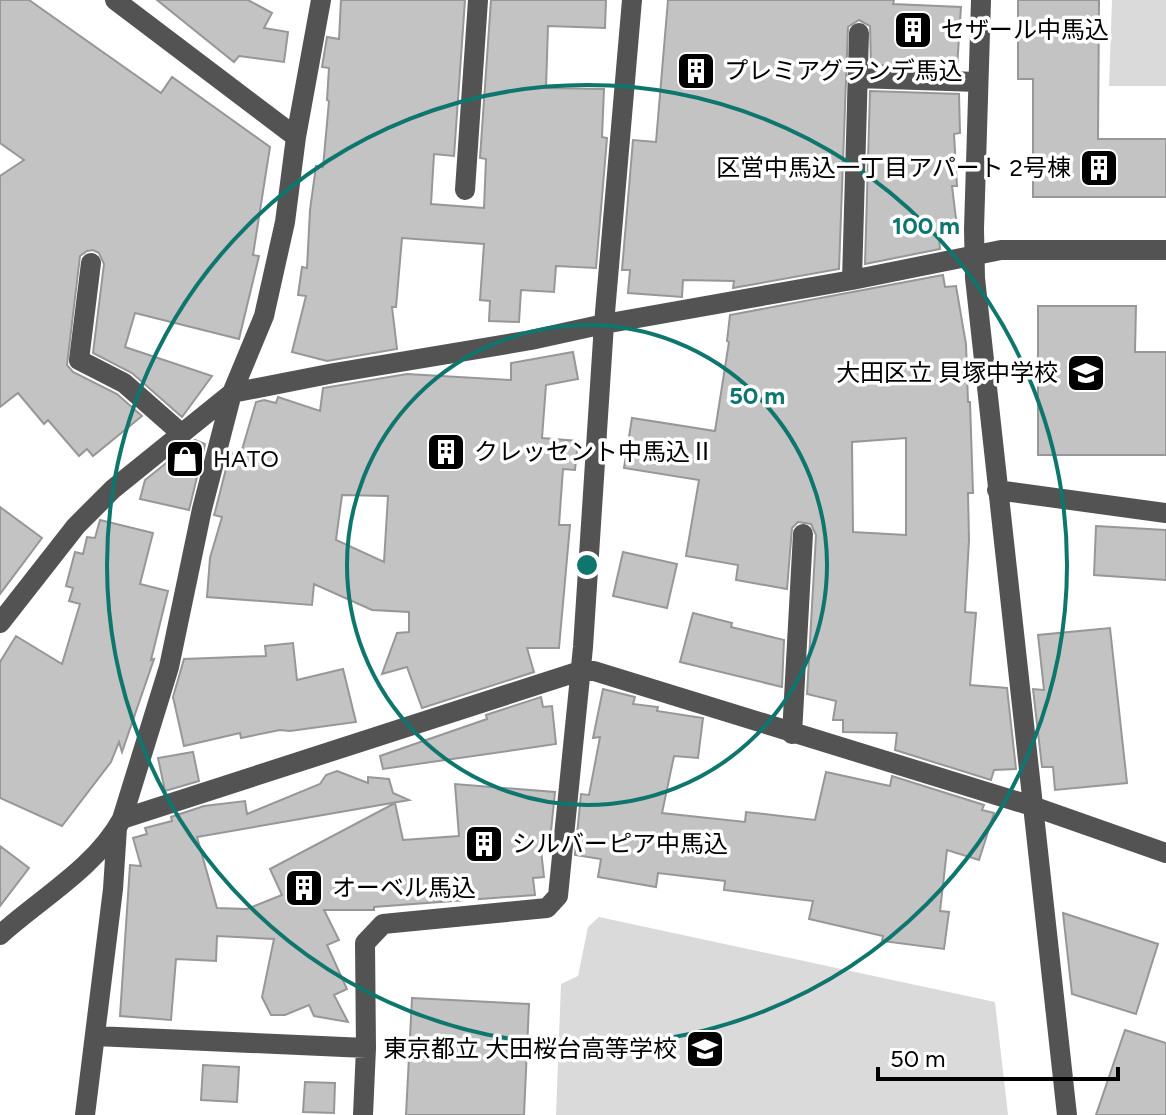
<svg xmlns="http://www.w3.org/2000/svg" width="1166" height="1115" viewBox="0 0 1166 1115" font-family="Figtree,'Noto Sans JP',sans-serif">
  <rect width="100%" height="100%" fill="#fff"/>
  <!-- green -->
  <path fill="#dadada" d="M1112,0H1166V86H1109Z
    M599,917L995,1002L1008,1115H556L561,984L578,976L588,927Z"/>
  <!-- building -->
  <path fill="#c3c3c3" stroke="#979797" stroke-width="2" fill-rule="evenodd" d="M0,0H29L161,93L172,77L270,147L253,255L259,256L239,339L135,313L125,347L212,376L182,417L132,373L93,353L104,264L99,253L93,250L87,251L80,256L67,365L73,372L117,394L142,416L93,456L87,449L79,456L48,420L44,424L18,393L0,407V176L24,160L0,143Z
    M157,0H248L272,13L264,28L288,32L284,62L239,56L234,62Z
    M341,0H465L454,156L434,154L431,204L484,208L486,159L480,158L491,0H606L605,28L548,26L546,88L604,89L602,137L607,138L596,268L556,266L554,292L521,290L519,322L489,321L490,301L480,300L484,244L402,238L396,307H392L397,349L327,361L292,352L306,296L298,295L302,267L307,268L310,210L316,166L323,167L329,101L327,100L329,68L322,67L327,37L339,39Z
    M668,0H894L893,4L961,7L957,68L871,65L870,26L859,20L848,27L839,269L733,288L734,281L683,280L682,297L628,293L630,270H622L633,140L656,142Z
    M1018,0H1099L1098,139H1166V197H1033V79H1018Z
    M870,91L959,94L960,133L954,134L957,186H952L957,227L938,229L940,249L865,264Z
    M943,275L945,287L956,286L966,344L968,402H970L973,493H968L969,540L965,612L976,613L970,685L1007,688L1016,769L994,770L991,780L895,750L897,733L843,732V720H833L836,701L807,694L816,535L811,524L798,522L792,528L787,589L736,580L738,565L686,556L699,480L624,468L632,418L715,431L729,342L727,341L730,315ZM906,438V535L853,532L852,442Z
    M1038,306H1136L1135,352H1166V455H1038Z
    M573,352L578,379L546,385L542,438L578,441L575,470L563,469L559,525H570L559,648H527L534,672L422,708L407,667L382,674L397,633L409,632V612L372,610L314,584L312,605L207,597L210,558L222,517L214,515L215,512L230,453L238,455L239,452L241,453L256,402L264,400L276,403L278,397L320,411L323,388L407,374L511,380V363ZM342,495L388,496L384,562L336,540Z
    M195,440L205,444L189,510L140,499L145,480Z
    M0,507L42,538L0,594Z
    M100,520L153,533L140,584L168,591L151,660L154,659L122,752L119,742L111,762L62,826L0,798V662L16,636L62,664L80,604L69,601L73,588L66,586L75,552L83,554L87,537L95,538Z
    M1096,526L1166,530V580L1094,575Z
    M623,552L677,564L667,608L613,596Z
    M693,613L732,623L731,627L784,640L782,687L680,662Z
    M1110,628L1127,783L1055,790L1053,767H1042L1033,689L1044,690L1038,635Z
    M293,643L297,680L343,669L356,722L290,731L280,730L241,738L240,733L184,746L173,697L184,659L266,656L265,646Z
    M603,689L635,697L633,704L658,707L657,711L703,718L698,758L674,756L662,813L745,822L746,812L815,820L826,772L890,786L892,776L984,805L982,810L994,813L979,860L947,850L940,911L949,912L944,949L882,941L883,936L809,919L813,901L724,890L725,881L658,873L656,887L598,877L601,859L575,855L581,794L589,795L600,737L593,738Z
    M541,697L543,707L552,706L556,744L383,769L380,756L487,719L486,715Z
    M193,752L199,781L165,791L158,758Z
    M337,771L368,783V777L389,779L393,793L409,800L197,837L217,908L247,909L282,895L270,869L395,803L403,840L459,836L455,784L555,792L549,851L541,850L544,877L533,878L535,895L374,907V910H324L339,940L327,945L347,989L334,995L348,1022L314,1016L309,1005L285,1015H271L262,997L274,939L217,936L216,961L176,959L171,1020L120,1016L130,865L141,866L133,838L147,834L145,828L172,821L171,817L204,806L245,801L247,814L320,784L326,775Z
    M0,846L29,868L0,906Z
    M1063,913L1158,944L1136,1014L1072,994Z
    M412,998L529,1004L524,1115H406Z
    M1125,1030L1166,1043V1115H1096Z
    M203,1065L239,1067L237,1102L201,1100Z
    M305,1082L335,1083L334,1113L303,1112Z"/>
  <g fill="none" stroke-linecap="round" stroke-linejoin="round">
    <!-- minor -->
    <path stroke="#535353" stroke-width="20" d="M115,0L296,137
      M981,0L974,229L975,278L1067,1115
      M857,78L978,82
      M465,190L478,0
      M91,263L79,360L124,383L182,434
      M852,280L859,33
      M997,490L1166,513
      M0,623L76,526L113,489L232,393L334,373L531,340L604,324L852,280L1001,250H1166
      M792,734L803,534
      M122,819L580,671H594L1032,806L1166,853
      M0,935C41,898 95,868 122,819L169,667L202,509L232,393L264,316L285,222L296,137L321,0
      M95,1036L366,1048
      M85,1115L113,889L117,828
      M363,1115L366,1048L365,943L383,924L547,908L558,896L583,647L604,324L632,0"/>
  </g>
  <!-- distance rings -->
  <g fill="none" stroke="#0f766e" stroke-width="4">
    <circle cx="587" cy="565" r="240"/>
    <circle cx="587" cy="565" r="480"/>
  </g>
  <!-- icons -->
  <defs>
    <symbol id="building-square" viewBox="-11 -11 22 22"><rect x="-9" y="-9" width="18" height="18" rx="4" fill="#000" stroke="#fff"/><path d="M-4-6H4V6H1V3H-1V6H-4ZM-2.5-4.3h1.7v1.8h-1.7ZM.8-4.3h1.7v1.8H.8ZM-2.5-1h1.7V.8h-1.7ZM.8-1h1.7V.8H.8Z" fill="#fff"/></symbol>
    <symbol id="school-square" viewBox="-11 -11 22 22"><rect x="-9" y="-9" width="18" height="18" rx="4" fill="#000" stroke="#fff"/><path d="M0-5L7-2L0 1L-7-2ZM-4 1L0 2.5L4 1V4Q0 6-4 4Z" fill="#fff"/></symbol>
    <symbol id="shop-square" viewBox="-11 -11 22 22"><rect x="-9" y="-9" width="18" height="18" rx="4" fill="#000" stroke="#fff"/><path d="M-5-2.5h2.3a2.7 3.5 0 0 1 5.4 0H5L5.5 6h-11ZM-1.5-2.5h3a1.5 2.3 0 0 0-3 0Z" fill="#fff"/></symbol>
  </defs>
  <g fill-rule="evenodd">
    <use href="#building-square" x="891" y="8" width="44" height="44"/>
    <use href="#building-square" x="674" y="49" width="44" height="44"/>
    <use href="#building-square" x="1077" y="146" width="44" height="44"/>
    <use href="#school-square" x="1064" y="351" width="44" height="44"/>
    <use href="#building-square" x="424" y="430" width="44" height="44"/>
    <use href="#shop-square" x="163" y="437" width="44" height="44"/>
    <use href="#building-square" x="462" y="822" width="44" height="44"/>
    <use href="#building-square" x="282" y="866" width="44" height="44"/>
    <use href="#school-square" x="683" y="1027" width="44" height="44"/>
  </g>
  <g text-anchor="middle" stroke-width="7" stroke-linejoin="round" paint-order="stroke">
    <!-- poi labels -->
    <g font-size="24" fill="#000" stroke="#fff" text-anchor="start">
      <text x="941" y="38">セザール中馬込</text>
      <text x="724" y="79">プレミアグランデ馬込</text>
      <text x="1071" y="176" text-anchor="end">区営中馬込一丁目アパート 2号棟</text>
      <text x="1058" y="381" text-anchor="end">大田区立 貝塚中学校</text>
      <text x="474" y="460">クレッセント中馬込Ⅱ</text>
      <text x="213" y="467">HATO</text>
      <text x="512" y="852">シルバーピア中馬込</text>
      <text x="332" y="896">オーベル馬込</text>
      <text x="677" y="1057" text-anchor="end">東京都立 大田桜台高等学校</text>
    </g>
  </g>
  <circle cx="587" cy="565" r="12" fill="#0f766e" stroke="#fff" stroke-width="4"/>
  <g font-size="24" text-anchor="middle" font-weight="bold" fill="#0f766e" stroke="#fff" stroke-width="7" stroke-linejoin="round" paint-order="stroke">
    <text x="926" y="234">100 m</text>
    <text x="757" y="404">50 m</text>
  </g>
  <!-- scale -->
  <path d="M878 1067v12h240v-12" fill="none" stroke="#000000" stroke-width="4"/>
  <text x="890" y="1067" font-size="24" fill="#000000" stroke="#ffffff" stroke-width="6" paint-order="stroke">50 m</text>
</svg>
